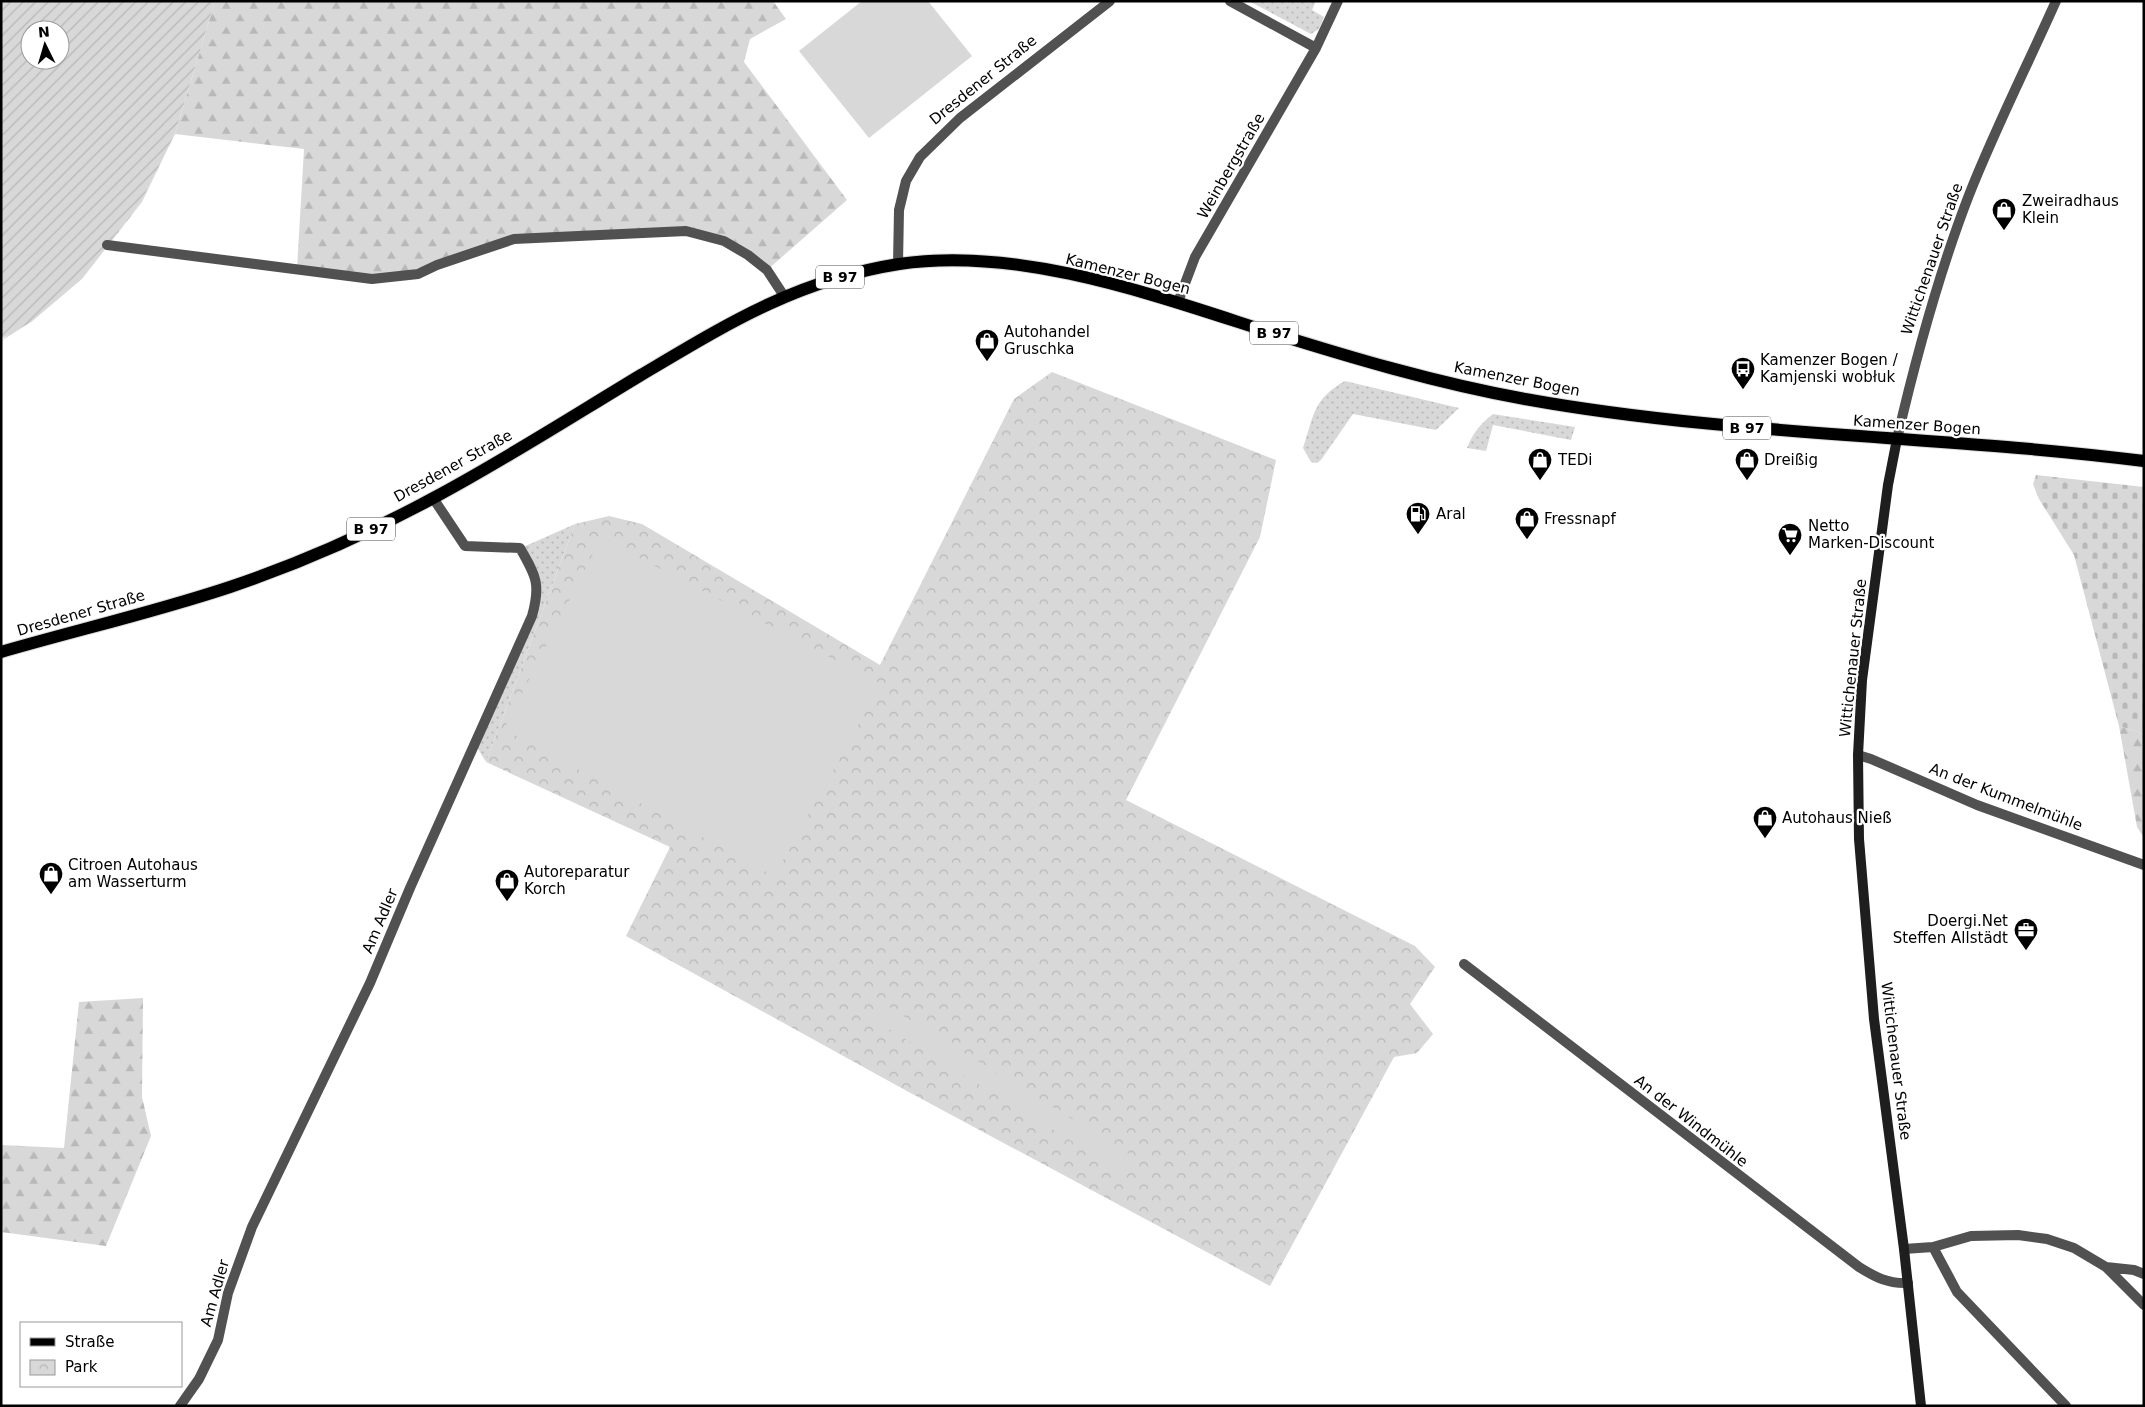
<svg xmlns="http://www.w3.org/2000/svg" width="2145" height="1407" viewBox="0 0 2145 1407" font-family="'DejaVu Sans',sans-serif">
  <defs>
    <pattern id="grass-dots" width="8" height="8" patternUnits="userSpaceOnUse" patternTransform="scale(1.25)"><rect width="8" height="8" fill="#d8d8d8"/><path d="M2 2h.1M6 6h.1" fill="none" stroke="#b8b8b8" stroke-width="1.8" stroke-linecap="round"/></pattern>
    <pattern id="forest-firs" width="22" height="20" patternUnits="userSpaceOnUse" patternTransform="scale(1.25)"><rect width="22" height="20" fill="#d8d8d8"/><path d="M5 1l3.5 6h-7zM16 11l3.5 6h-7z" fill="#b8b8b8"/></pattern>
    <pattern id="cemetery-stones" width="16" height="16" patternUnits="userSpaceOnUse" patternTransform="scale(1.25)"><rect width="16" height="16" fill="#d8d8d8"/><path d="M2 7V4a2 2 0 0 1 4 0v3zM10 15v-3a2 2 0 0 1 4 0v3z" fill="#b8b8b8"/></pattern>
    <pattern id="park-crowns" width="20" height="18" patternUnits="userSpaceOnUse" patternTransform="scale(1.25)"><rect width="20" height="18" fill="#d8d8d8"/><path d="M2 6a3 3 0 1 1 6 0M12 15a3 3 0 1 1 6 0" fill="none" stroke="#b8b8b8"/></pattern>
    <pattern id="garden-furrows" width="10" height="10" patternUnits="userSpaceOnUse" patternTransform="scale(1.25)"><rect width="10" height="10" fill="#d8d8d8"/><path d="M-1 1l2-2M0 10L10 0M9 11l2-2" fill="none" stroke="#b8b8b8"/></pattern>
  </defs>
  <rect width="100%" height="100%" fill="#fff"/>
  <!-- grass -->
  <path fill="url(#grass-dots)" d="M1249,1H1316L1312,10L1324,17L1319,29L1311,34Z
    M1345,381L1459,408L1436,430L1353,414L1321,460L1317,463L1311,462L1303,448C1314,415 1313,399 1345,381Z
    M1493,414L1575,427L1571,440L1493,425L1486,451L1467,448C1473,433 1480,424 1493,414Z
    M575,524L486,762L475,744L538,596L521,548Z"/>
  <!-- forest -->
  <path fill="url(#forest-firs)" d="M215,1H773L786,19L750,39L744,62L847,200L767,270L748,255L686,231L514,239L436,265L372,278L297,269L304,149L175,134L142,202L82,279L31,322L1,341L107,245L141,202L175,134Z
    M2119,726L2144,734V838L2137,827Z
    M143,998L142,1097L151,1136L106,1246L1,1232V1145L64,1148L79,1002Z"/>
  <!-- cemetery -->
  <path fill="url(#cemetery-stones)" d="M2036,475L2144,487V734L2119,726L2074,555L2039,499L2033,484Z"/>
  <!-- park -->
  <path fill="url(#park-crowns)" d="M1052,372L1276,460L1260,537L1126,800L1415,946L1435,967L1410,1004L1433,1034L1417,1053L1394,1057L1270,1286L905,1090L626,936L670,847L486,762L575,524L609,516L642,524L880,665L1014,399Z"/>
  <!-- garden -->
  <path fill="url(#garden-furrows)" fill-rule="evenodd" d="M1,1H215L175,134L141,202L81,279L31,322L1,339ZM30,30H60V60H30Z"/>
  <!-- pitch -->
  <path fill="#d8d8d8" d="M862,1H928L972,56L869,138L799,51Z
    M601,538L881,684L774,876L504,729Z
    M884,1004L1134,1157L1124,1173L874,1020Z"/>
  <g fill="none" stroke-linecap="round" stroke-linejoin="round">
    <defs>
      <path id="primary" d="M1,652C77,630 155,612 230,587C301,563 371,532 437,496C506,459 573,416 641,375C727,324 797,280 899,264C1017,246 1151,294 1263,330C1349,357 1436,383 1525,399C1730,436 1938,435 2144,461"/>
    </defs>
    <!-- primary casing -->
    <use href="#primary" stroke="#dbdbdb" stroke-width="14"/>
    <!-- minor -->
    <path stroke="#515151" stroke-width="10" d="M1230,1L1316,48
      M107,245L372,279L418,274L437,265L514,239L686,231L724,241L748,255L767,270L784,296
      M898,264L899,210L906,181L920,157L960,118L1110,1
      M1178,302L1195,257L1316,48L1338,1
      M1897,439C1916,357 1938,275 1969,195C1995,129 2027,66 2056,1
      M1858,755L1871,759L1977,805L2144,865
      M1464,964L1859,1267C1875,1277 1888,1284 1908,1283
      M1933,1247L1957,1292L2066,1406
      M1904,1249L1933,1247L1971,1236L2018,1235L2047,1239L2074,1248L2106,1267L2144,1305
      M2106,1267L2134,1270L2144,1274
      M180,1406L199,1379L218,1340L228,1293L252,1227L370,983L410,888L532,616C541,584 536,576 520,548L465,546L433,498"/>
    <!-- secondary -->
    <path stroke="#1e1e1e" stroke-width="10" d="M1897,439L1888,485L1862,680L1858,755L1859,839L1874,1019L1904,1249L1921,1406"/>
    <!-- primary -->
    <use href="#primary" stroke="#000" stroke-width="12"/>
  </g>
  <!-- icons -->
  <defs>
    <symbol id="shop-pin" viewBox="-11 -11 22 30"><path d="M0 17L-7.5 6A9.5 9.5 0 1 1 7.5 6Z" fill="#000" stroke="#fff"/><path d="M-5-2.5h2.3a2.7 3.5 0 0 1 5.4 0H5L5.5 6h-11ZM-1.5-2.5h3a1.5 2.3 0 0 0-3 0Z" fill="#fff"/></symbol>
    <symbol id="bus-pin" viewBox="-11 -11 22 30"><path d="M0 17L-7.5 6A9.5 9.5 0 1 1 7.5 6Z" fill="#000" stroke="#fff"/><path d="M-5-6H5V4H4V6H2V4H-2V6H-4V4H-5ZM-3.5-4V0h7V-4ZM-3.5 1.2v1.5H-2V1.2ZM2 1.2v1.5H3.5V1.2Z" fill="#fff"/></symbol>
    <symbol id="fuel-pin" viewBox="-11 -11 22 30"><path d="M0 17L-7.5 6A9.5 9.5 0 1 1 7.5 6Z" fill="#000" stroke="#fff"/><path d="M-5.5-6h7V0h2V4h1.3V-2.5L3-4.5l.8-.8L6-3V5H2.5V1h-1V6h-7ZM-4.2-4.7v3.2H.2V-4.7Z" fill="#fff"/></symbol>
    <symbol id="supermarket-pin" viewBox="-11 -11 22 30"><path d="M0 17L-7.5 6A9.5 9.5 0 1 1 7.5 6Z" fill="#000" stroke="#fff"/><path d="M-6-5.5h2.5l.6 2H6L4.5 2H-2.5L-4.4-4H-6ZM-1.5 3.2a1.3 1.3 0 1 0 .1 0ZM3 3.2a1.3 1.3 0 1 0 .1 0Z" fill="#fff"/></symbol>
    <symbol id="office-pin" viewBox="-11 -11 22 30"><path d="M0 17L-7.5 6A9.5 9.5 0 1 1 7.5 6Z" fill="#000" stroke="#fff"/><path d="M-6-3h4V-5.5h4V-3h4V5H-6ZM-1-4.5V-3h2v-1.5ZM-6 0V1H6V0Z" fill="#fff"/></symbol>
  </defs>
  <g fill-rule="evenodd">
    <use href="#shop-pin" x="1990" y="196" width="28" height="38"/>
    <use href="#shop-pin" x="973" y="327" width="28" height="38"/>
    <use href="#bus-pin" x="1729" y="355" width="28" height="38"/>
    <use href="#shop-pin" x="1526" y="446" width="28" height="38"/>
    <use href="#shop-pin" x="1733" y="446" width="28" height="38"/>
    <use href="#fuel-pin" x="1404" y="500" width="28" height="38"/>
    <use href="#shop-pin" x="1513" y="505" width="28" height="38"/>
    <use href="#supermarket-pin" x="1776" y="521" width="28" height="38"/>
    <use href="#shop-pin" x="1751" y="804" width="28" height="38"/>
    <use href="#shop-pin" x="37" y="860" width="28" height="38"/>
    <use href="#shop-pin" x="493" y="867" width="28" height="38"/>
    <use href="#office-pin" x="2012" y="916" width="28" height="38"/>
  </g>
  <g text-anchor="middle" stroke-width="4.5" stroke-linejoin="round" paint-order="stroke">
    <!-- shield labels -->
    <g fill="#fff" stroke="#4c4c4c" stroke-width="1">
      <rect x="816" y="265.5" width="48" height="23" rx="4"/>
      <rect x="1250" y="321.5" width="48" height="23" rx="4"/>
      <rect x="1723" y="416.5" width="48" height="23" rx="4"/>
      <rect x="347" y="517.5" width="48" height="23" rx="4"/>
    </g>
    <g font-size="14" font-weight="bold" fill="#000">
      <text x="840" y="282">B 97</text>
      <text x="1274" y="338">B 97</text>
      <text x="1747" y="433">B 97</text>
      <text x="371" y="534">B 97</text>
    </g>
    <!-- street labels -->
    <g font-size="15" fill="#000" stroke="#fff">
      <text transform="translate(983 80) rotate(-39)" y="5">Dresdener Straße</text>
      <text transform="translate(1231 166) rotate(-60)" y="5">Weinbergstraße</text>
      <text transform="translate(1932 259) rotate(-71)" y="5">Wittichenauer Straße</text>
      <text transform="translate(1128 274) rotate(14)" y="5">Kamenzer Bogen</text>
      <text transform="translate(1517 379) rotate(11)" y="5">Kamenzer Bogen</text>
      <text transform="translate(1917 425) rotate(4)" y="5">Kamenzer Bogen</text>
      <text transform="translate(453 466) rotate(-29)" y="5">Dresdener Straße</text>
      <text transform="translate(81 613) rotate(-16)" y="5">Dresdener Straße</text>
      <text transform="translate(1853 658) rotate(-84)" y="5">Wittichenauer Straße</text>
      <text transform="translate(2006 797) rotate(21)" y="5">An der Kummelmühle</text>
      <text transform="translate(380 921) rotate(-67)" y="5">Am Adler</text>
      <text transform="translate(1896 1061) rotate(83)" y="5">Wittichenauer Straße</text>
      <text transform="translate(1691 1121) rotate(38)" y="5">An der Windmühle</text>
      <text transform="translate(215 1293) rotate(-74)" y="5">Am Adler</text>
    </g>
    <!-- poi labels -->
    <g font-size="15" fill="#000" stroke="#fff" text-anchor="start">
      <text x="2022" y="206">Zweiradhaus<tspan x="2022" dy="17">Klein</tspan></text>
      <text x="1004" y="337">Autohandel<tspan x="1004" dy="17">Gruschka</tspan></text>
      <text x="1760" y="365">Kamenzer Bogen /<tspan x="1760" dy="17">Kamjenski wobłuk</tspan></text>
      <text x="1558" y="465">TEDi</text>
      <text x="1764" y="465">Dreißig</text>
      <text x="1436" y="519">Aral</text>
      <text x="1544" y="524">Fressnapf</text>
      <text x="1808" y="531">Netto<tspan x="1808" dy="17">Marken-Discount</tspan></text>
      <text x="1782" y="823">Autohaus Nieß</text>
      <text x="68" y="870">Citroen Autohaus<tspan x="68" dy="17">am Wasserturm</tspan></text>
      <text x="524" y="877">Autoreparatur<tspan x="524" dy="17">Korch</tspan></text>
      <text x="2008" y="926" text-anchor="end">Doergi.Net<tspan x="2008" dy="17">Steffen Allstädt</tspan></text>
    </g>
  </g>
  <!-- border -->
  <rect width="2145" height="1407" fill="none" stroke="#000000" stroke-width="5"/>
  <!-- legend -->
  <rect x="20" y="1322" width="162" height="65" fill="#ffffff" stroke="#999999"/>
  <rect x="30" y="1338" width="25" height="8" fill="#000000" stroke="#999999"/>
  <text x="65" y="1347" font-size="15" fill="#000000">Straße</text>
  <rect x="30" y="1360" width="25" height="15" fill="url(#park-crowns)" stroke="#999999"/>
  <text x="65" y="1372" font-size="15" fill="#000000">Park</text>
  <!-- north arrow -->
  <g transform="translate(45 45) rotate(355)"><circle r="24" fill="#ffffff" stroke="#999999"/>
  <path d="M0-4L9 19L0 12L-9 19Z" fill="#000000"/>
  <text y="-8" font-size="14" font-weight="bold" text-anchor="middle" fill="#000000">N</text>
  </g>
</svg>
